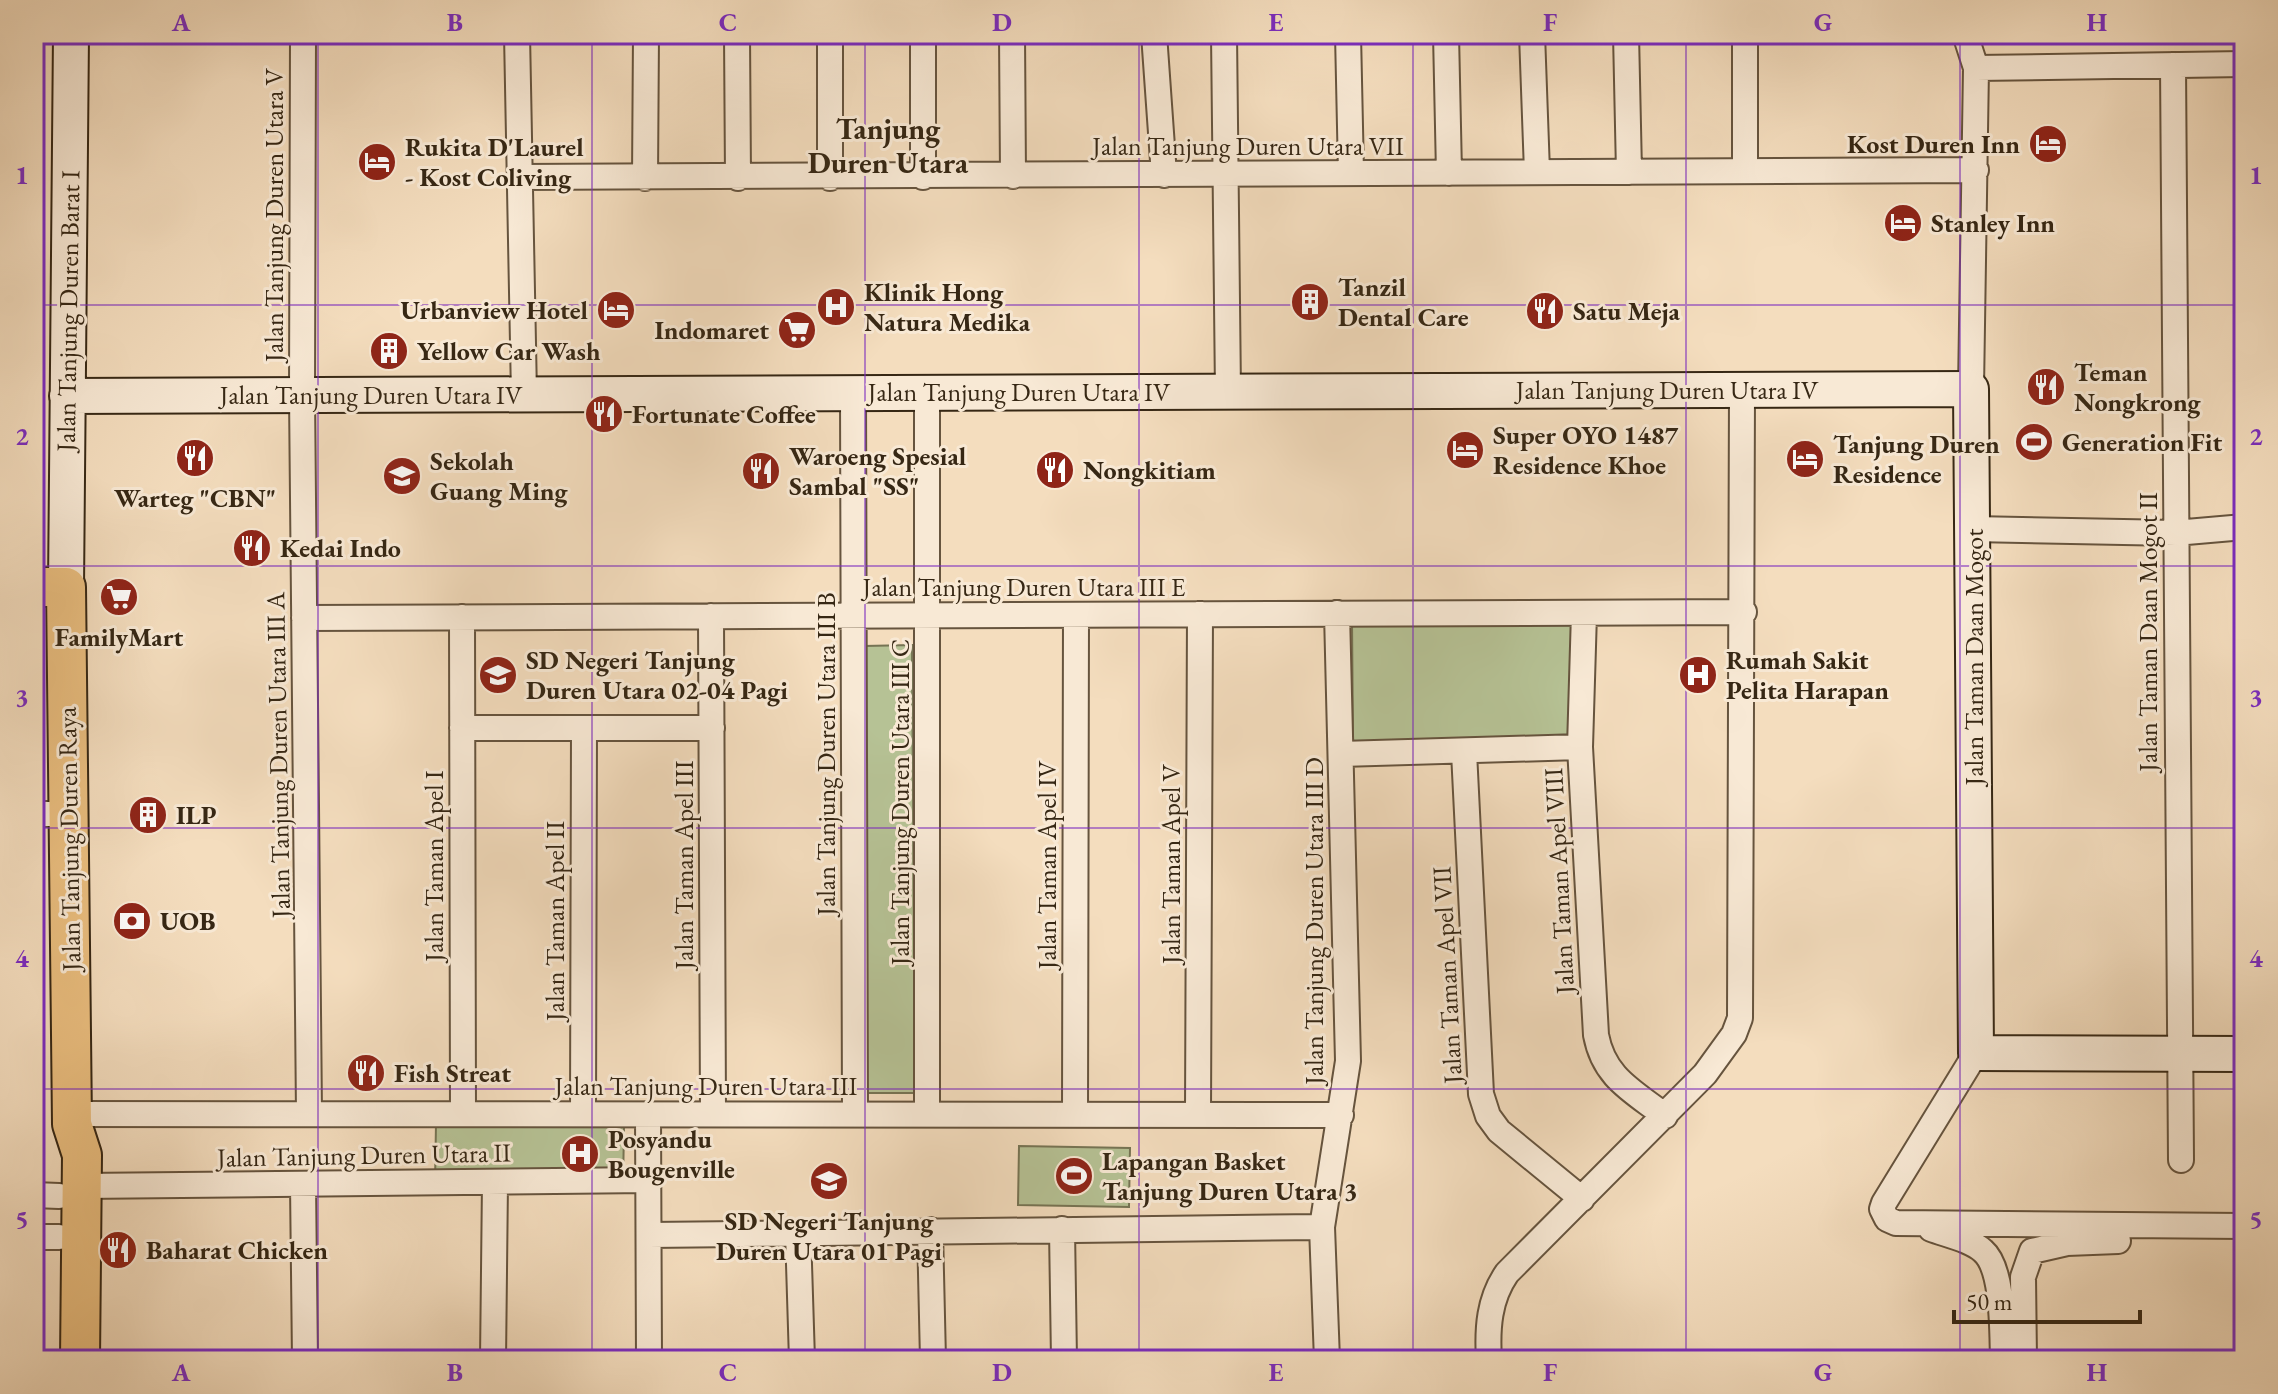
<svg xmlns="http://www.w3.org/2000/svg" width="2278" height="1394" viewBox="0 0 2278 1394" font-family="'EB Garamond',serif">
  <rect width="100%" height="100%" fill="#f4ddbe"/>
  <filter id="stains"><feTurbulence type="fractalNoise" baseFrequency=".0025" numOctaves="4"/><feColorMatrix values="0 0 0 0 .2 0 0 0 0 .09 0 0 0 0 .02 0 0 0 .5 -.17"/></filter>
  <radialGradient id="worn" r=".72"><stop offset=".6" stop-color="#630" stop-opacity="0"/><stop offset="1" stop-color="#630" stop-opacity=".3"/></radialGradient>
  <!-- green -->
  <path fill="#b6c295" stroke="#767454" stroke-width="2" d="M1352,621L1578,624L1575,735L1353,744Z
    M912,645L915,1093H866L864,646Z
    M436,1123L624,1126L623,1188L435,1185Z
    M1019,1146L1130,1148L1129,1207L1018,1205Z"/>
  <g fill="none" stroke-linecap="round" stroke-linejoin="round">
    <defs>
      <path id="street" d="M303,34L302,395L309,1114
        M517,34L524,395
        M737,34L738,178
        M923,34V177
        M1012,34L1013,176
        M1154,34L1164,175
        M1224,34L1228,392
        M1348,34L1351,173
        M1446,34L1449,173
        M1532,34L1537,172
        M1626,34L1629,172
        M1745,34V171
        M1965,34L1976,68L1971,389
        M2173,65L2181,1160
        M1976,68L2244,64
        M520,177L1976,170
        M645,178L646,34
        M830,178V34
        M853,393L855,1114
        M927,393V1114
        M1973,529L2175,533L2244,527
        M1584,613L1580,747L1596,1035C1604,1078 1633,1091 1665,1116
        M711,616L713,1114
        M462,617L463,1114
        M304,618L1744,612
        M462,728H712
        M1464,752L1481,1094L1488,1116L1499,1131L1582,1199
        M1341,754L1580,747
        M34,814H68
        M1976,1053L1884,1203L1882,1209L1887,1219L1896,1223L2244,1226
        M71,1114L1341,1115
        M583,1114L584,728
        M648,1114L649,1360
        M1075,1115L1076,615
        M1198,1115L1200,614
        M303,1184L305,1360
        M82,1186L648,1180
        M34,1195L59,1196
        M1062,1229L1064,1360
        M1931,1229C1947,1235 1970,1239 1983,1251C2004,1269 2002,1333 2003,1360
        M930,1230L933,1360
        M798,1232L802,1360
        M649,1235L1322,1227
        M34,1237H59
        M493,1360L495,1182
        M1327,1360L1322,1227L1348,1061L1337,613
        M1489,1360C1487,1328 1489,1299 1507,1273L1705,1074L1734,1034L1740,1018L1742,390
        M2024,1360L2023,1277L2032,1251L2067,1243L2118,1241"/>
      <path id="secondary" d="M67,396L1971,389L1976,1053L2244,1054
        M66,587L71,34"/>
      <path id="primary" d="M34,587H66L72,1124L82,1155L80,1360"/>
    </defs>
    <!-- street casing -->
    <use href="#street" stroke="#66543e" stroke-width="28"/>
    <!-- secondary casing -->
    <use href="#secondary" stroke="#362714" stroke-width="38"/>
    <!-- primary casing -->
    <use href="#primary" stroke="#362714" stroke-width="42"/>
    <!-- street -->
    <use href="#street" stroke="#f8e9d5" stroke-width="24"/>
    <!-- secondary -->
    <use href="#secondary" stroke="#f8e9d5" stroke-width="34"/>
    <!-- primary -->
    <use href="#primary" stroke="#eabe7f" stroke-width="38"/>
  </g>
  <!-- grid -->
  <path fill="none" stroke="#7b2cbf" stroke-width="2" stroke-opacity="0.55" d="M318,34V1360M592,34V1360M865,34V1360M1139,34V1360M1413,34V1360M1686,34V1360M1960,34V1360M34,305H2244M34,566H2244M34,828H2244M34,1089H2244"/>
  <!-- icons -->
  <defs>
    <symbol id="hotel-disc" viewBox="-11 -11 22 22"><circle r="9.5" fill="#8f2418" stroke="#f8e9d5"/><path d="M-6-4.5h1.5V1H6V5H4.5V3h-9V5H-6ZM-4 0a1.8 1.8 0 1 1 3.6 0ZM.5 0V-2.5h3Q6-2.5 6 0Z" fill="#fff"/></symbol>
    <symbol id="building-disc" viewBox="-11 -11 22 22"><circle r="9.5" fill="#8f2418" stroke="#f8e9d5"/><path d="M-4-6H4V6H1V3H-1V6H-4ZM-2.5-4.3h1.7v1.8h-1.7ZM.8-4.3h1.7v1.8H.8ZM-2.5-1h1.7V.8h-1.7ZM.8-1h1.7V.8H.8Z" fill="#fff"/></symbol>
    <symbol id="hospital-disc" viewBox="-11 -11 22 22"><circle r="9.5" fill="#8f2418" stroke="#f8e9d5"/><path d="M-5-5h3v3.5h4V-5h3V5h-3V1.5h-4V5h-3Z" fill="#fff"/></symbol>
    <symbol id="restaurant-disc" viewBox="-11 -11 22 22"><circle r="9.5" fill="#8f2418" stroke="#f8e9d5"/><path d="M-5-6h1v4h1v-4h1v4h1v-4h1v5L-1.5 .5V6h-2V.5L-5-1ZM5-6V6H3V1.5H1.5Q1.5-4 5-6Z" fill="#fff"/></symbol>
    <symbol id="supermarket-disc" viewBox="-11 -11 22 22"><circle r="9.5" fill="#8f2418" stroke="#f8e9d5"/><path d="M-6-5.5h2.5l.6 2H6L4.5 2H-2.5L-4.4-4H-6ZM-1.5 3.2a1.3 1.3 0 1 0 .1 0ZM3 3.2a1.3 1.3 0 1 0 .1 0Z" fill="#fff"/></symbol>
    <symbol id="stadium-disc" viewBox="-11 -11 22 22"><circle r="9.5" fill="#8f2418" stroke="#f8e9d5"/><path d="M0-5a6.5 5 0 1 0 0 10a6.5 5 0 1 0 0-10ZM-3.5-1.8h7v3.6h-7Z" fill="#fff"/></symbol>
    <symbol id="school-disc" viewBox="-11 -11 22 22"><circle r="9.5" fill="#8f2418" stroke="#f8e9d5"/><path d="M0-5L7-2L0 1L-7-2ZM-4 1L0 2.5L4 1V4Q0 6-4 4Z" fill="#fff"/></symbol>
    <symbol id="bank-disc" viewBox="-11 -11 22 22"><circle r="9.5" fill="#8f2418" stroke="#f8e9d5"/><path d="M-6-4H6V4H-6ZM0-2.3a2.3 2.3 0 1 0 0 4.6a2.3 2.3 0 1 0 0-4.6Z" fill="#fff"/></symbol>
  </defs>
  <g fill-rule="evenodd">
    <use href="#hotel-disc" x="2026" y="122" width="44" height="44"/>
    <use href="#hotel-disc" x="355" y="140" width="44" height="44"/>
    <use href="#hotel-disc" x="1881" y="201" width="44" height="44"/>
    <use href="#building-disc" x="1288" y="280" width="44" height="44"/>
    <use href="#hospital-disc" x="814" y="285" width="44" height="44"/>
    <use href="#hotel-disc" x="594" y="288" width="44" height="44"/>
    <use href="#restaurant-disc" x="1523" y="289" width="44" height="44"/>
    <use href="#supermarket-disc" x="775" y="308" width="44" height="44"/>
    <use href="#building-disc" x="367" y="329" width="44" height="44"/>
    <use href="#restaurant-disc" x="2024" y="365" width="44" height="44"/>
    <use href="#restaurant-disc" x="582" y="392" width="44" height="44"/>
    <use href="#stadium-disc" x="2012" y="420" width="44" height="44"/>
    <use href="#hotel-disc" x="1443" y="428" width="44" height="44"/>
    <use href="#restaurant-disc" x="173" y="436" width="44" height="44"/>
    <use href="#hotel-disc" x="1783" y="437" width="44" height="44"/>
    <use href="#restaurant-disc" x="1033" y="448" width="44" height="44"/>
    <use href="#restaurant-disc" x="739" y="449" width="44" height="44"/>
    <use href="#school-disc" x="380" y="454" width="44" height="44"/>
    <use href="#restaurant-disc" x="230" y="526" width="44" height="44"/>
    <use href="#supermarket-disc" x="97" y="575" width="44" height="44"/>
    <use href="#school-disc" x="476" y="653" width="44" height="44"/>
    <use href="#hospital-disc" x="1676" y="653" width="44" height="44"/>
    <use href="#building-disc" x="126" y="793" width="44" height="44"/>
    <use href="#bank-disc" x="110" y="899" width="44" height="44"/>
    <use href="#restaurant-disc" x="344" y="1051" width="44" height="44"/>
    <use href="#hospital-disc" x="558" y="1132" width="44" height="44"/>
    <use href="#stadium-disc" x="1052" y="1154" width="44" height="44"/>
    <use href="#school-disc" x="807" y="1159" width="44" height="44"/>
    <use href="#restaurant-disc" x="96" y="1228" width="44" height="44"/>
  </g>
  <g text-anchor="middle" stroke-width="6" stroke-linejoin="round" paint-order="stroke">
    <!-- poi labels -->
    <g font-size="26" font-weight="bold" fill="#362714" stroke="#f8e9d5" text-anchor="start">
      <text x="2020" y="153" text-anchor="end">Kost Duren Inn</text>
      <text x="405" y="156">Rukita D'Laurel<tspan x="405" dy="30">- Kost Coliving</tspan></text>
      <text x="1931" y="232">Stanley Inn</text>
      <text x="1338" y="296">Tanzil<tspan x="1338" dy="30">Dental Care</tspan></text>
      <text x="864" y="301">Klinik Hong<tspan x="864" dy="30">Natura Medika</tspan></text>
      <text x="588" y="319" text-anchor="end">Urbanview Hotel</text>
      <text x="1573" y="320">Satu Meja</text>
      <text x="769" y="339" text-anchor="end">Indomaret</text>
      <text x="417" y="360">Yellow Car Wash</text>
      <text x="2074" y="381">Teman<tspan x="2074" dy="30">Nongkrong</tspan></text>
      <text x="632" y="423">Fortunate Coffee</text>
      <text x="1493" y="444">Super OYO 1487<tspan x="1493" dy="30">Residence Khoe</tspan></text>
      <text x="2062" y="451">Generation Fit</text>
      <text x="1833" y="453">Tanjung Duren<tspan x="1833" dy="30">Residence</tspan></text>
      <text x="789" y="465">Waroeng Spesial<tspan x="789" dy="30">Sambal "SS"</tspan></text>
      <text x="430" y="470">Sekolah<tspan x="430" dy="30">Guang Ming</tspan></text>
      <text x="1083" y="479">Nongkitiam</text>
      <text x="195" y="507" text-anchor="middle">Warteg "CBN"</text>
      <text x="280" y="557">Kedai Indo</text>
      <text x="119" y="646" text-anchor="middle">FamilyMart</text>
      <text x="526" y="669">SD Negeri Tanjung<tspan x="526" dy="30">Duren Utara 02-04 Pagi</tspan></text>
      <text x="1726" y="669">Rumah Sakit<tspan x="1726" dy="30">Pelita Harapan</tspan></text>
      <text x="176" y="824">ILP</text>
      <text x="160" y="930">UOB</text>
      <text x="394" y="1082">Fish Streat</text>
      <text x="608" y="1148">Posyandu<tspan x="608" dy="30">Bougenville</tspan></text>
      <text x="1102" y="1170">Lapangan Basket<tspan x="1102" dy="30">Tanjung Duren Utara 3</tspan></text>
      <text x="829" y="1230" text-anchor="middle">SD Negeri Tanjung<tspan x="829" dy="30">Duren Utara 01 Pagi</tspan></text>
      <text x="146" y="1259">Baharat Chicken</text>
    </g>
    <!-- street labels -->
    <g font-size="26" fill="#362714" stroke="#f8e9d5">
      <text x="1248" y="155">Jalan Tanjung Duren Utara VII</text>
      <text transform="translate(274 215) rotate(-90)" y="9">Jalan Tanjung Duren Utara V</text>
      <text transform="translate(68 311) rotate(-89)" y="9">Jalan Tanjung Duren Barat I</text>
      <text x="1667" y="399">Jalan Tanjung Duren Utara IV</text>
      <text x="1019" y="401">Jalan Tanjung Duren Utara IV</text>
      <text x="371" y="404">Jalan Tanjung Duren Utara IV</text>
      <text x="1024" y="596">Jalan Tanjung Duren Utara III E</text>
      <text transform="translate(2148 632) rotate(-90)" y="9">Jalan Taman Daan Mogot II</text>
      <text transform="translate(1974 657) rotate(-90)" y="9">Jalan Taman Daan Mogot</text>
      <text transform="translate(826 754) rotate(-90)" y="9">Jalan Tanjung Duren Utara III B</text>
      <text transform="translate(278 755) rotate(-91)" y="9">Jalan Tanjung Duren Utara III A</text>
      <text transform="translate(900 802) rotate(-90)" y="9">Jalan Tanjung Duren Utara III C</text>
      <text transform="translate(69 839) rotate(-91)" y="9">Jalan Tanjung Duren Raya</text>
      <text transform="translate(1171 864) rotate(-90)" y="9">Jalan Taman Apel V</text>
      <text transform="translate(684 865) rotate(-90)" y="9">Jalan Taman Apel III</text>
      <text transform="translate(1047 865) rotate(-90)" y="9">Jalan Taman Apel IV</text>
      <text transform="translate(434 866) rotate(-90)" y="9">Jalan Taman Apel I</text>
      <text transform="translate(1559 881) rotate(-93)" y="9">Jalan Taman Apel VIII</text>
      <text transform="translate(555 921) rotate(-90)" y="9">Jalan Taman Apel II</text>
      <text transform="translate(1314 921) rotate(-90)" y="9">Jalan Tanjung Duren Utara III D</text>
      <text transform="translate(1447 975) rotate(-93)" y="9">Jalan Taman Apel VII</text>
      <text x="706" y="1095">Jalan Tanjung Duren Utara III</text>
      <text transform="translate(364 1155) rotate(-1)" y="9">Jalan Tanjung Duren Utara II</text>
    </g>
    <!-- quarter labels -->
    <g font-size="30" font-weight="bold" fill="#362714" stroke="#f8e9d5">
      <text x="888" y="139">Tanjung<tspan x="888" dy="34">Duren Utara</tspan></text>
    </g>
  </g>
  <!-- margin -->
  <rect width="2278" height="1394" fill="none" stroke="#f4ddbe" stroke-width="88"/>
  <!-- scale -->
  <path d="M1954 1310v12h186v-12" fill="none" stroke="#362714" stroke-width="4"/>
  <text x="1966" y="1310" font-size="24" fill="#362714" stroke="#f8e9d5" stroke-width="6" paint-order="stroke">50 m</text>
  <rect x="44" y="44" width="2190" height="1306" fill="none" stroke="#7b2cbf" stroke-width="3"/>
  <g font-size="26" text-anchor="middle" font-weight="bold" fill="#7b2cbf">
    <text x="181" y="31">A</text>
    <text x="455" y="31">B</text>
    <text x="728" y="31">C</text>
    <text x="1002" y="31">D</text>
    <text x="1276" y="31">E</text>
    <text x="1550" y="31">F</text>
    <text x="1823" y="31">G</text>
    <text x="2097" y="31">H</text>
    <text x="22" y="184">1</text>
    <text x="2256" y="184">1</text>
    <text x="22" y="445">2</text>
    <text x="2256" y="445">2</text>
    <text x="22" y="706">3</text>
    <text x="2256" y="706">3</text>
    <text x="22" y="967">4</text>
    <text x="2256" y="967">4</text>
    <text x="22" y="1228">5</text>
    <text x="2256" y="1228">5</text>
    <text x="181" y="1381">A</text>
    <text x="455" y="1381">B</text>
    <text x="728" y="1381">C</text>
    <text x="1002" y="1381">D</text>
    <text x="1276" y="1381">E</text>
    <text x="1550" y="1381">F</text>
    <text x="1823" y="1381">G</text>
    <text x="2097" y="1381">H</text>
  </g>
  <rect width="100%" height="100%" filter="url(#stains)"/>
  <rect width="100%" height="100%" fill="url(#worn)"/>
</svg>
